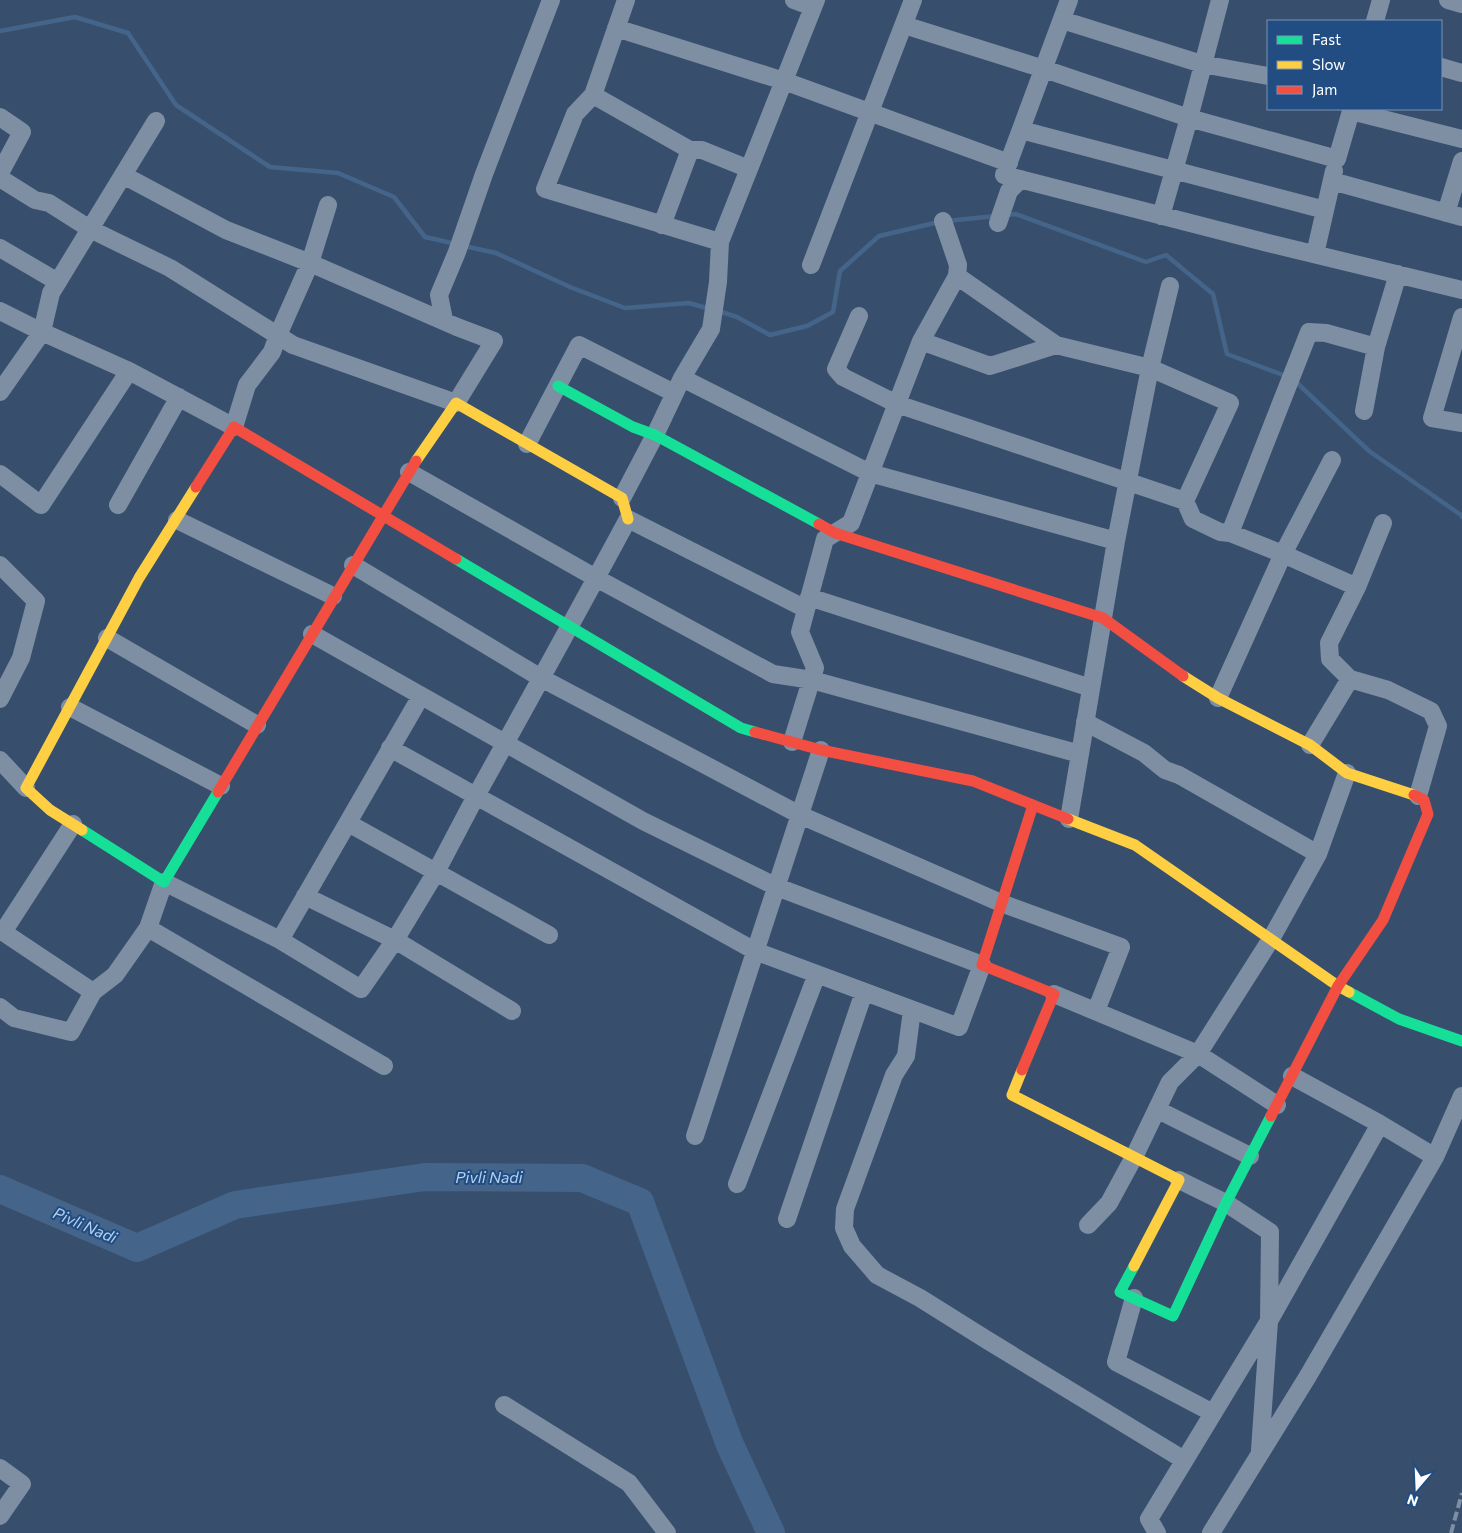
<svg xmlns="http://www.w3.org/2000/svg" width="1462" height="1533" viewBox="0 0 1462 1533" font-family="Commissioner,sans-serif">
  <rect width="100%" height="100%" fill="#374f6d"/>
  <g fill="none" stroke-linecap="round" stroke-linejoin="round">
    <!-- stream -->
    <path stroke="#45648a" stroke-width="4.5" d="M0,31L75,17L128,33L176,105L270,167L338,173L394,197L425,237L456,244
      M1006,215L1016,214L1146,262L1166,255L1213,294L1227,354L1286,376
      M946,221L996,216
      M464,246L496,253L570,287L625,308L689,303L710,309
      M718,311L737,317L770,335L807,326L833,312L840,271L879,236L939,222
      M1295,381L1369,451L1461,515L1462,517"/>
    <!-- river -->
    <path stroke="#45648a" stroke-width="28" d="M0,1189L137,1248L235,1205L425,1177L582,1178L640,1202L730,1445L771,1533"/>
    <!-- street -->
    <path stroke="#7e8fa3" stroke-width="18" d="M626,0L593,95L575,114L545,189L720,242L816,0
      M794,0L813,7
      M1069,0L1004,175L1268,243L1462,290
      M1448,0L1462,4
      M1062,20L1202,64L1268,76
      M1375,21L1381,0
      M904,25L1044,69L1189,118L1337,159L1351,111
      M616,28L784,81L1009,163
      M1441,67L1462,73
      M593,95L690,150
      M1352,109L1351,111L1462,139
      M0,117L22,132L0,173
      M156,121L51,293L42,332L129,371L234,427L247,385L272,352L278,335L310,263L328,205
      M1021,130L1325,210
      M0,178L35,200L49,203L90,229L170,268L293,345L456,403L494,341L457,327L310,263L226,230L123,175
      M1332,181L1462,217
      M1446,213L1462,161
      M1161,216L1189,118L1220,0
      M998,223L1009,191L1021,179
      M662,225L690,150H702L749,169
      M0,248L58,282
      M1315,254L1334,171
      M811,265L913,0
      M957,276L1056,345
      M1170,286L1150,368L1230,403L1185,501
      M0,311L42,332L0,392
      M859,316L836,369L843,377L897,404L1185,501L1193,519L1220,532L1230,533L1283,554L1357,587
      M1462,317L1432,418L1462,423
      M444,320L439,295L457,252L484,174L551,0
      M921,341L957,276L958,265L943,221
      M682,378L711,329L718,282L720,242
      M1364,411L1376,347L1398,274
      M527,444L579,345L674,393
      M409,472L596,578L773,674L812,680L1080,754
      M0,474L41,505L129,371
      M622,498L655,435L682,378L870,473L1116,541
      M118,505L179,397
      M177,520L333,596
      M1383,523L1357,587L1329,643L1330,659L1350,679L1388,690L1431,711L1438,726L1418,796
      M1230,533L1309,332L1326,333L1376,347
      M0,565L36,601L21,658L0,699
      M353,565L541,678L800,815L1001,903L1121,947L1096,1011
      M809,597L1091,688
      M312,634L643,821L777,887L982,965L959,1027L755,951L476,796C527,704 578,612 628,519L806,609
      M107,638L257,725
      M1218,698L1283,554L1332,460
      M70,707L221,786
      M1085,722L1144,753L1165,770L1179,775L1318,854
      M792,742L815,668L800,632L825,539L851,523L921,341L990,366L1056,345L1150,368L1116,541L1069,819
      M1310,745L1350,679
      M0,760L26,788
      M348,823L549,935
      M73,824L3,932L93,992
      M305,896L395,940L512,1011
      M148,928L384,1066
      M280,940L361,989L395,940L436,872L476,796L390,748
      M1054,994L1198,1054L1271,939L1318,854L1347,773
      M0,1007L14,1018L71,1032L93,992L115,975L148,928L164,882L280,940L421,696
      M912,1010L906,1056L894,1075L845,1209L844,1228L852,1246L877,1275L920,1298L987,1340L1184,1460
      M1292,1076L1380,1124
      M1158,1110L1250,1156
      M695,1136L821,750
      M737,1184L817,974
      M787,1219L864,992
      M1088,1225L1109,1203L1134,1157L1170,1082L1198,1054L1277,1105
      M1134,1298L1116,1362L1213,1413
      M504,1405L629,1483L667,1533
      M1260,1450L1269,1321L1380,1124L1435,1157
      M0,1468L22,1484L0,1516
      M1157,1533L1149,1519L1269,1321L1270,1232L1226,1203L1179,1180
      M1211,1533L1308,1376L1435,1157L1462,1096"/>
    <!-- fast -->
    <path stroke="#16e098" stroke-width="11" d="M558,386L633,427L655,435L819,524
      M456,559L741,728L755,732
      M82,830L164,882L218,792
      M1349,992L1399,1019L1462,1041
      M1134,1266L1120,1292L1173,1316L1226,1203L1271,1116"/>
    <!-- slow -->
    <path stroke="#ffcf43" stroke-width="11" d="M416,461L456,403L622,498L628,519
      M1183,676L1218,698L1310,745L1347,773L1414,795
      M1068,819L1135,845L1338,986L1349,992
      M82,830L50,810L26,788L139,578L196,487
      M1022,1070L1012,1095L1179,1180L1134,1266"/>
    <!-- jam -->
    <path stroke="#f24e42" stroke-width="11" d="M196,487L234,427L456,559
      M819,524L835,533L1103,618L1183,676
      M755,732L821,750L973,781L1068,819
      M218,792L416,461
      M1022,1070L1054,994L982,965L1033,805
      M1271,1116L1338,986L1383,920L1428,814L1424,800L1414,795"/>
    <!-- rail -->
    <path stroke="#7e8fa3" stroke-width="4" stroke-dasharray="9 4" stroke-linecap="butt" d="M1451,1533L1462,1493"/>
  </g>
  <g text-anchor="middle" stroke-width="4" stroke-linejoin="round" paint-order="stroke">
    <!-- water labels -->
    <g font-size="16" font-style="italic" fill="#b4d0f0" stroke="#214d83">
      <text x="489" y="1183">Pivli Nadi</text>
      <text transform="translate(85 1225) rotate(23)" y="6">Pivli Nadi</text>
    </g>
  </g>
  <!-- legend -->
  <rect x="1267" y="20" width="175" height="90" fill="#214d83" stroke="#7a94b5"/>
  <rect x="1277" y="36" width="25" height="8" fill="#16e098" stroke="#7a94b5"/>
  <text x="1312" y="45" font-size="15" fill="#ffffff">Fast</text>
  <rect x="1277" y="61" width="25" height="8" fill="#ffcf43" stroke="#7a94b5"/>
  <text x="1312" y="70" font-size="15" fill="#ffffff">Slow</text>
  <rect x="1277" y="86" width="25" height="8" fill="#f24e42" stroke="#7a94b5"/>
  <text x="1312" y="95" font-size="15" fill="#ffffff">Jam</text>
  <!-- north arrow -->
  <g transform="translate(1417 1488) rotate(199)" stroke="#214d83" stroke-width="4" paint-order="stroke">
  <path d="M0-4L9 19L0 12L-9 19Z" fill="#ffffff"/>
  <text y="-8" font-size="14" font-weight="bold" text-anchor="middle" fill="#ffffff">N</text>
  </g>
</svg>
